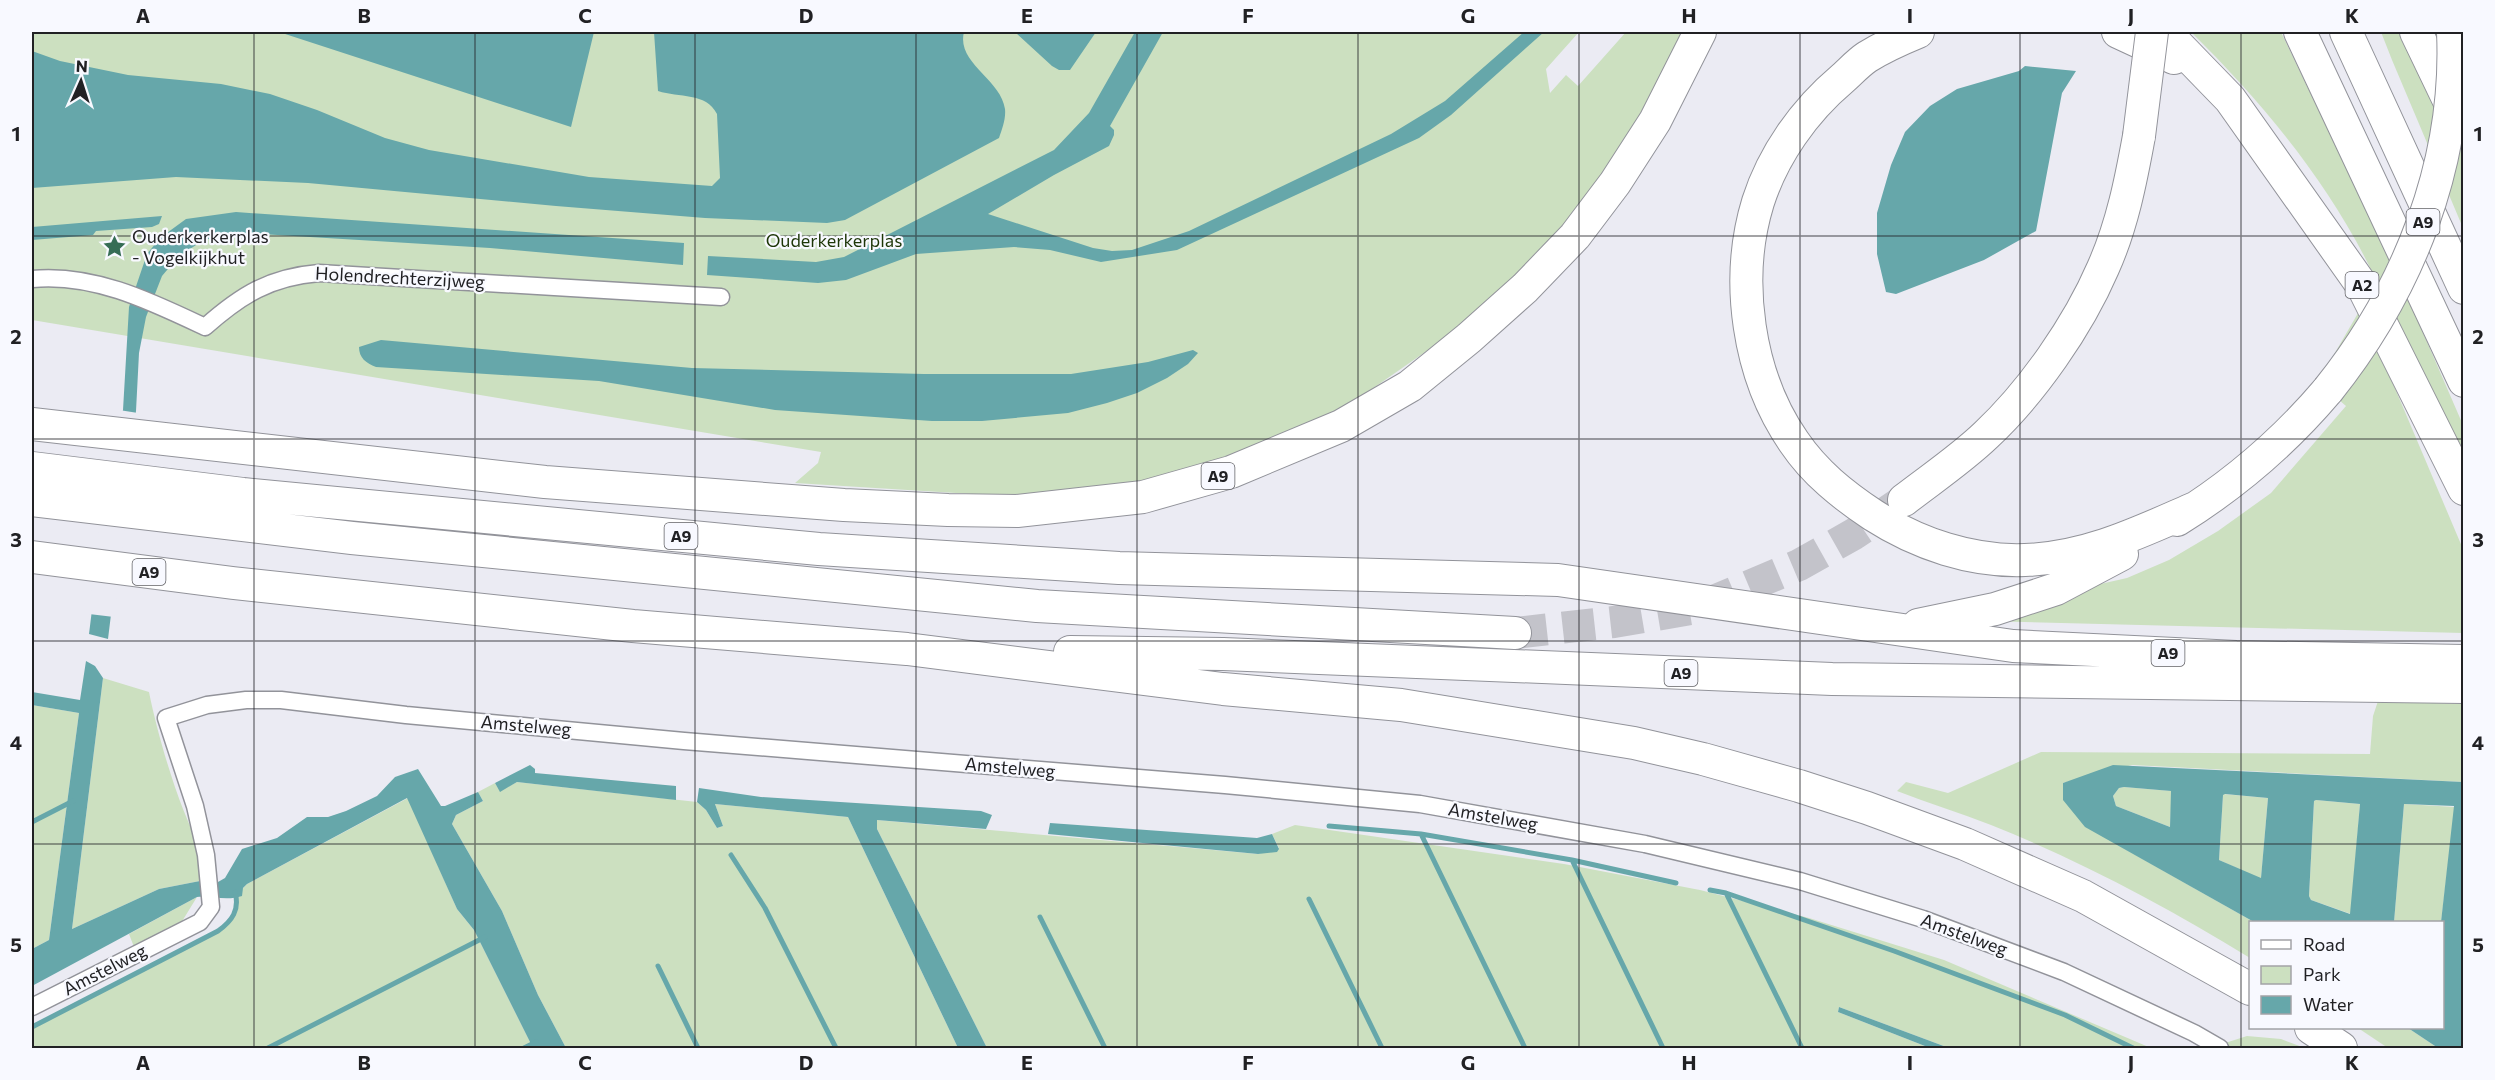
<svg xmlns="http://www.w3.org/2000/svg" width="2495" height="1080" viewBox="0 0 2495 1080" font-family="Commissioner,sans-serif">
  <rect width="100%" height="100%" fill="#ebebf3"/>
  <!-- green -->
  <path fill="#cce0c0" d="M32,32H1579L1546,69L1550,93L1566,75L1578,86L1626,32H1683L1670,60L1616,157L1560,230L1505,289L1441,341L1349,405L1262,446L1140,483L1023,494H972L795,483L818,463L821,452L32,320Z
    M2191,32H2281L2398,275L2463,425V481C2434,414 2407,346 2376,280C2332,186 2264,104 2191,32Z
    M2381,32H2463V228L2392,60Z
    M2361,308L2463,549V633L1983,621L2087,587L2127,578L2169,560L2218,531L2271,493L2346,406L2318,382Z
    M103,678L149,692C156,727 170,776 183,809C195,839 202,848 200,881L159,889L72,929Z
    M2378,701L2463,704V782L2132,765L2063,783L2125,849L2254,922H2250V958C2169,908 2081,861 1991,825C1960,813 1928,803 1897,791L1906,782L1948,793L2041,752L2370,754L2373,716Z
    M32,705L79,713L49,940L32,949Z
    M517,782L697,802L706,810L717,828L723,826L715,804L848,817L958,1048H566L538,995L502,911L452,824L456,815L483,801L478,792L495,783L500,791Z
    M2124,787L2172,791L2170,827L2116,806L2113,796L2119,788Z
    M2223,794L2268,798L2261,879L2219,860Z
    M408,798L457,909L474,930L533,1048H32V1027L218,931C222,928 228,925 231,921C240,909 233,897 247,884Z
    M2316,800L2360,804L2351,914L2311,900L2309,896L2314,801Z
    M2404,804L2455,807L2441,922H2394Z
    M877,820L1258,854L1279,848L1272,834L1295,825L1564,864L1700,890L1809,918L1944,960L2151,1048H1949L1839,1007L1838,1012L1930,1048H987L877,829Z
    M197,897L181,923L134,947L129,934Z
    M2358,1028H2408L2438,1048H2388Z
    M2247,1036L2281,1039L2305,1048H2230L2222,1044Z"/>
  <!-- water -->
  <path fill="#66a7aa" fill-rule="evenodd" d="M279,32H594L571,127Z
    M654,32H964C956,63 1001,79 1005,109C1006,119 1002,129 999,138L845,220L827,223L705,218L556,206L308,183L176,177L32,188V51L60,61L128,75L221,84L270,94L317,110L385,138L429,150L589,177L712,186L720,178L717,114C706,92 679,98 658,91Z
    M1015,32H1096L1070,70H1059L1052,66Z
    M1135,32H1163L1110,126L1114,130V135L1109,146L1054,175L988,214L1093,248L1112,251L1132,250L1189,231L1391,134L1445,101L1524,32H1544L1451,115L1419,138L1177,250L1101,262L1050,250L1014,247L916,254L846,280L818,283L707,275L708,256L816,262L844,257L1054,150L1089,113Z
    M2025,66L2076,71L2062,93L2036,231L1984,260L1896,294L1886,292L1877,254V213L1891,165L1905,132L1930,106L1957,89L2019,71Z
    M236,212L684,243L683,265L490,248L261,234H220L199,243L178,257L162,276L146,317L139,353L136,411L108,639L89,634L112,448L123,410L129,307L147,254L160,238L186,219Z
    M162,216L159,224L152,227L96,231L93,235L32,240V227Z
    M381,340L692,368L924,374H1071L1148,362L1193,350L1198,353L1188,364L1167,378L1137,393L1107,403L1068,413L982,421H932L775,410L599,381L376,367C366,363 359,358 359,347Z
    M86,661L95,666L103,678L72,929L159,889L200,881L218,882L225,878L242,849L277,838L307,817H328L346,811L377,796L395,777L418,769L441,806H445L478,792L483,801L456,815L452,824L502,911L538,995L566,1048H533L474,930L457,909L407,798L247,884L243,888L242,896C228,901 212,896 197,897L32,986V949L49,940L79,713L32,705V692L80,700Z
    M530,765L535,769V773L676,786V800L517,782L500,792L495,783Z
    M2113,765L2463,782V1048H2438L2408,1028H2442L2441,922L2454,806L2404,804L2394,922H2254L2085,827L2063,800V783ZM2124,787L2171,791L2170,827L2116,806L2113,796L2119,788ZM2225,794L2268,798L2261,878L2219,860L2223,795ZM2316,800L2360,804L2350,914L2311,900L2309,896L2314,801Z
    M699,788L761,797L981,811L992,815L986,829L877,820V829L987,1048H958L848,817L715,804L723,826L717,828L706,810L697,802Z
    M1050,823L1257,838L1272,834L1279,849L1277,852L1258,854L1048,834Z
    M1839,1007L1949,1048H1930L1838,1012Z"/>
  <!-- pier -->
  <path fill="#ebebf3" d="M119,410L138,413L114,617L89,614L109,448Z"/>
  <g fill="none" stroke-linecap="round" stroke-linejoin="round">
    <!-- stream -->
    <path stroke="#66a7aa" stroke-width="5" d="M32,822L73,801
      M1329,826L1421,834L1572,860L1676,883
      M1421,834L1525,1048
      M731,855L765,908L836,1048
      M1572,860L1663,1048
      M1710,890L1726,893L1894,951L2065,1015L2133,1048
      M1726,893L1802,1048
      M1309,899L1382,1048
      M1040,917L1105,1048
      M658,966L698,1048
      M32,1027L218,931C232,921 240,910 235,892
      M268,1048L485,937
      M524,1048L536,1042"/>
    <!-- motorway-tunnel -->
    <path stroke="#c3c3ca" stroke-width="32" stroke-dasharray="32 16" stroke-linecap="butt" d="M1515,633L1614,622L1697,608L1799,565L1854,534L1900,503"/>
    <defs>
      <path id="minor" d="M32,279C93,273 150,301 205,327C241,295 270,277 319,273L721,297
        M32,1007L200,922L211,907L206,855L195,806L166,718L207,705L246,700H281L406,715L684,741L1225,785L1420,804L1645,844L1800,881L1923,919L2064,972L2194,1033L2220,1048"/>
      <path id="motorway" d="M1918,32C1901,39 1883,47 1867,57C1858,63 1850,72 1842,79C1804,111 1773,155 1758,202C1734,280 1748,376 1794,442C1815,473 1843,495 1873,515C1918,544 1972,562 2025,560C2087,558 2140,532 2195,508
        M2118,32L2174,58
        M2165,32L2230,99L2363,287L2464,489
        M2300,32L2464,381
        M2346,32L2464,288
        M2416,32L2464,132
        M32,424L545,482L844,505L948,510L1017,511L1143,497L1231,472L1341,426L1410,386L1469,338L1525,288L1575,236L1615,183L1655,121L1700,32
        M32,468L243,494L819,549L1119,568L1558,580L2013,646L2236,657L2464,661
        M32,500L352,538L1037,606L1515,633
        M1904,500C1931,479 1961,459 1986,435C2032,392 2078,326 2103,268C2122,226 2131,180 2139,136
        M2177,520C2235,484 2284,442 2328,390
        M32,557L233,583L633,626L907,649L1223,689L1401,705L1634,743L1703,759L1799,786L1867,808L1965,844L2083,896L2250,989
        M1918,625L1995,609L2056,589L2122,554
        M1070,652L1223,654L1832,679L2464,687
        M2311,1028L2341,1048"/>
    </defs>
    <!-- minor casing -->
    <use href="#minor" stroke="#92939a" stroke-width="19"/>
    <!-- motorway casing -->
    <use href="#motorway" stroke="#92939a" stroke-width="34"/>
    <!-- minor -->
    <use href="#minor" stroke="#fff" stroke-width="16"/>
    <!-- motorway -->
    <use href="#motorway" stroke="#fff" stroke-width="32"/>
    <defs>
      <path id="motorway-bridge" d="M2139,136L2152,32
        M2328,390C2409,289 2459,162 2453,32"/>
    </defs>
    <!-- motorway-bridge casing -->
    <use href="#motorway-bridge" stroke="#92939a" stroke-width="34" stroke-linecap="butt"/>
    <!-- motorway-bridge -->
    <use href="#motorway-bridge" stroke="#fff" stroke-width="32"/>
  </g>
  <!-- grid -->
  <path fill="none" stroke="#212124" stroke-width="1.5" stroke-opacity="0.55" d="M254,32V1048M475,32V1048M695,32V1048M916,32V1048M1137,32V1048M1358,32V1048M1579,32V1048M1800,32V1048M2020,32V1048M2241,32V1048M32,236H2464M32,439H2464M32,641H2464M32,844H2464"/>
  <!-- icons -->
  <defs>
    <symbol id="sight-bare" viewBox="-9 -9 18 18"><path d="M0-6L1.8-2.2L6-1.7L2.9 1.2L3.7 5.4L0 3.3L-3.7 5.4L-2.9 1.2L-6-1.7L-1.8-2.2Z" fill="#366d55" stroke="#f8f9ff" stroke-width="2.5" paint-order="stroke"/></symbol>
  </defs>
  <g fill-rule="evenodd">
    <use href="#sight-bare" x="98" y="230" width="33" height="33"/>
  </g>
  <g text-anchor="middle" stroke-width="4.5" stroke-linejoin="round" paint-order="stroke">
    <!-- shield labels -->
    <g fill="#f8f9ff" stroke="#626266" stroke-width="1.5">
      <rect x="2406.5" y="209" width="33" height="26" rx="4.5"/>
      <rect x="2345.5" y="272" width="33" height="26" rx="4.5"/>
      <rect x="1201.5" y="463" width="33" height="26" rx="4.5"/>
      <rect x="664.5" y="523" width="33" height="26" rx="4.5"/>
      <rect x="132.5" y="559" width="33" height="26" rx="4.5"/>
      <rect x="2151.5" y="640" width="33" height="26" rx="4.5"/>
      <rect x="1664.5" y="660" width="33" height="26" rx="4.5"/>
    </g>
    <g font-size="16" font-weight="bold" fill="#212124">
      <text x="2423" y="228">A9</text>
      <text x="2362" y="291">A2</text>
      <text x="1218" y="482">A9</text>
      <text x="681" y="542">A9</text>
      <text x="149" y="578">A9</text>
      <text x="2168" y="659">A9</text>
      <text x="1681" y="679">A9</text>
    </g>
    <!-- poi labels -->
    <g font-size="18" fill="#212124" stroke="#f8f9ff" text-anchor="start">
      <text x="132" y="243">Ouderkerkerplas<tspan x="132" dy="21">- Vogelkijkhut</tspan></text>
    </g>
    <!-- park labels -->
    <g font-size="18" fill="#1d3607" stroke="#f8f9ff">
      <text x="834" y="247">Ouderkerkerplas</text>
    </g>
    <!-- street labels -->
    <g font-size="18" fill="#212124" stroke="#f8f9ff">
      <text transform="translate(400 278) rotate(3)" y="6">Holendrechterzijweg</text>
      <text transform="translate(526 726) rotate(5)" y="6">Amstelweg</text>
      <text transform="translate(1010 768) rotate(5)" y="6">Amstelweg</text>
      <text transform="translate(1493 817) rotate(10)" y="6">Amstelweg</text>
      <text transform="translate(1964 935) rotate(20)" y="6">Amstelweg</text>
      <text transform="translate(105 970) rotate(-27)" y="6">Amstelweg</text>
    </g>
  </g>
  <!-- border -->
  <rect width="2495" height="1080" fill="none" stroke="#f8f9ff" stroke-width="66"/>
  <!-- legend -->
  <rect x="2249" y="921" width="195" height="108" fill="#f8f9ff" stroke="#a2a3a7" stroke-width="1.5"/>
  <rect x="2261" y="940" width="30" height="9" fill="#ffffff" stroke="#a2a3a7" stroke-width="1.5"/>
  <text x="2303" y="951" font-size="18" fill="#212124">Road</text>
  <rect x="2261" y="966" width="30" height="18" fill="#cce0c0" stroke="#a2a3a7" stroke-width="1.5"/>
  <text x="2303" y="981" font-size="18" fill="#212124">Park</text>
  <rect x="2261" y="996" width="30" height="18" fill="#66a7aa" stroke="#a2a3a7" stroke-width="1.5"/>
  <text x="2303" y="1011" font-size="18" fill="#212124">Water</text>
  <!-- north arrow -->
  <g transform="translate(81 81) rotate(3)" stroke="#f8f9ff" stroke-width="4.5" paint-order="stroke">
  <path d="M0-4.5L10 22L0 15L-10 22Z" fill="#212124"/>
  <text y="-9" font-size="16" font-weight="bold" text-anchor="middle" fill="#212124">N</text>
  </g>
  <rect x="33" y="33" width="2429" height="1014" fill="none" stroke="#212124" stroke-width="2"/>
  <g font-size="20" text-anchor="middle" font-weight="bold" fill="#212124">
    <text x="143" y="23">A</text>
    <text x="364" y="23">B</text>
    <text x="585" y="23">C</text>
    <text x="806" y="23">D</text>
    <text x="1027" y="23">E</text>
    <text x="1248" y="23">F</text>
    <text x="1468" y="23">G</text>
    <text x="1689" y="23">H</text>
    <text x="1910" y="23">I</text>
    <text x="2131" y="23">J</text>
    <text x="2352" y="23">K</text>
    <text x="16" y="141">1</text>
    <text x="2478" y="141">1</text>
    <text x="16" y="344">2</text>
    <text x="2478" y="344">2</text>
    <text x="16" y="547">3</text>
    <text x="2478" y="547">3</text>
    <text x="16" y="750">4</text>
    <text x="2478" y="750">4</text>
    <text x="16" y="952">5</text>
    <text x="2478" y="952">5</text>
    <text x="143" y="1070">A</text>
    <text x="364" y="1070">B</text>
    <text x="585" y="1070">C</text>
    <text x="806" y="1070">D</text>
    <text x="1027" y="1070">E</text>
    <text x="1248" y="1070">F</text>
    <text x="1468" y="1070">G</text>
    <text x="1689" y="1070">H</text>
    <text x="1910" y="1070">I</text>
    <text x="2131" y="1070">J</text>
    <text x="2352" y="1070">K</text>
  </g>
</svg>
